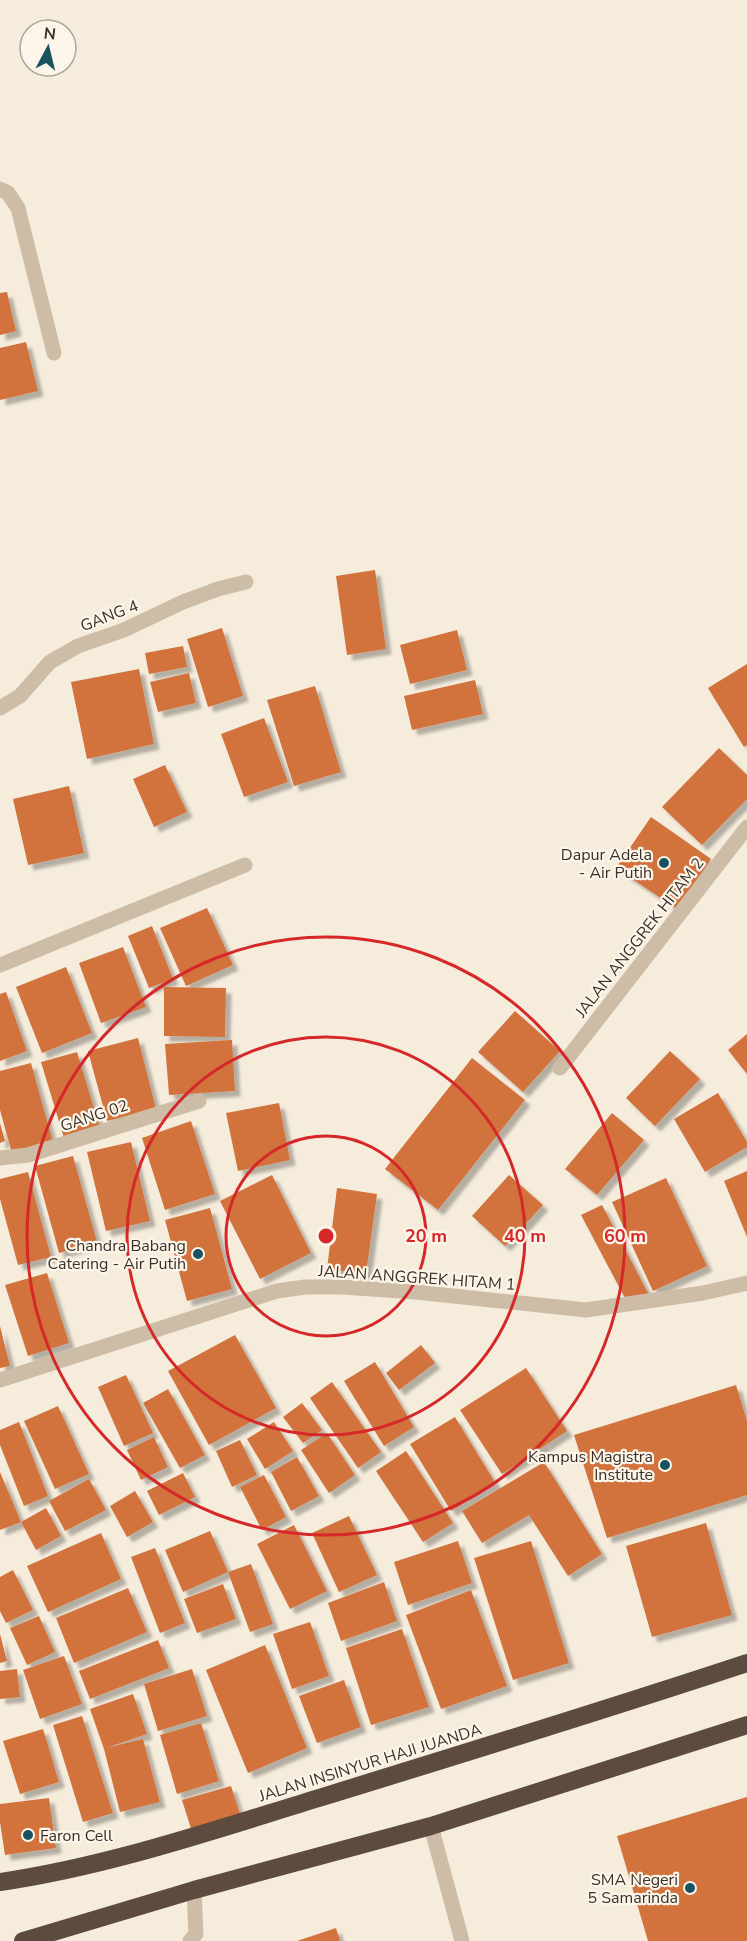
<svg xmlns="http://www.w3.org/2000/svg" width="747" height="1941" viewBox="0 0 747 1941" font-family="'Nunito Sans',sans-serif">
  <defs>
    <filter id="shadow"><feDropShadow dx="5.5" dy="5.5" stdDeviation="1.5" flood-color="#0004"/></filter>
  </defs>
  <rect width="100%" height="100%" fill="#f5ecdc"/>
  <!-- building -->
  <path fill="#d2723d" filter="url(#shadow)" d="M7,292L16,331L0,335V293Z
    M26,342L38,391L0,400V348Z
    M375,570L386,649L347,655L336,576Z
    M222,628L243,696L208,707L187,639Z
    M457,630L467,670L410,684L400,645Z
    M183,646L187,667L149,674L145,653Z
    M747,664V745L744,747L708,688Z
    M139,669L154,744L87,759L71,682Z
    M189,673L196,703L158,712L150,682Z
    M475,680L483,714L412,730L404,696Z
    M315,686L341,772L294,786L267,700Z
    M264,718L288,782L244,797L221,734Z
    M719,748L747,775V799L702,845L662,807Z
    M165,765L187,812L154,827L133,779Z
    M69,786L84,853L28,865L13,799Z
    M651,817L711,859L677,909L616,868Z
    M207,908L233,965L186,986L160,928Z
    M152,926L173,979L149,988L128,936Z
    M123,947L146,1007L101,1023L79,963Z
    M66,967L92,1033L42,1053L16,987Z
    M164,987L226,988L225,1037L164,1036Z
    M6,992L27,1051L0,1061V994Z
    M515,1011L560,1051L523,1092L478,1052Z
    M747,1034V1074L728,1050Z
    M138,1038L156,1109L107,1121L88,1051Z
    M232,1040L235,1091L169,1095L165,1044Z
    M670,1051L700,1079L655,1126L626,1098Z
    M77,1052L100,1128L64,1138L41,1062Z
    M472,1058L525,1100L438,1210L385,1169Z
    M31,1063L54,1146L13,1157L0,1110V1071Z
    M718,1093L747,1142V1147L705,1172L674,1119Z
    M279,1103L290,1160L238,1171L226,1113Z
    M612,1113L644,1140L597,1195L565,1169Z
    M191,1121L215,1194L165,1210L142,1138Z
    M0,1123L5,1141L0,1143Z
    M131,1142L150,1221L106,1231L87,1152Z
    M73,1156L97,1242L59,1253L35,1166Z
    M747,1171V1237L724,1181Z
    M28,1172L51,1257L18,1265L0,1199V1179Z
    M272,1175L311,1253L260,1279L220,1201Z
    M509,1175L543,1205L505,1246L472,1216Z
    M666,1178L707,1266L653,1291L612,1202Z
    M337,1188L377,1194L366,1274L327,1269Z
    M602,1205L649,1295L627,1302L581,1215Z
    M210,1208L232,1289L187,1301L165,1220Z
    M47,1273L69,1343L28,1356L5,1285Z
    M0,1326L10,1366L0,1368Z
    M235,1335L276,1408L209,1445L168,1371Z
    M421,1345L435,1363L399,1390L386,1373Z
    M375,1362L414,1427L384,1446L344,1381Z
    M526,1368L567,1431L502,1474L460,1410Z
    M126,1375L153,1433L124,1446L98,1387Z
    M332,1382L381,1452L358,1468L310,1398Z
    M736,1385L747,1421V1495L607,1538L574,1435Z
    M168,1389L205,1455L180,1468L143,1403Z
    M302,1403L322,1430L303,1443L283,1417Z
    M58,1406L89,1474L55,1489L24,1421Z
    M455,1417L496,1484L451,1511L410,1444Z
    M19,1422L48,1496L24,1506L0,1445V1430Z
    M274,1422L293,1451L265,1469L247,1439Z
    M327,1433L355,1475L329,1493L301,1450Z
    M154,1437L168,1467L141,1480L127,1450Z
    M240,1440L257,1475L232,1487L216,1451Z
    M406,1451L453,1523L423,1542L376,1471Z
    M297,1457L319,1496L291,1511L271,1472Z
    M544,1462L602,1554L568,1576L529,1515L482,1543L462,1511Z
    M0,1472L21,1522L0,1530Z
    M183,1473L195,1497L159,1515L147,1491Z
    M264,1475L286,1517L262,1530L240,1487Z
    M89,1479L106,1510L65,1531L49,1501Z
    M135,1491L153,1522L127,1537L110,1506Z
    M46,1508L61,1536L36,1550L21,1522Z
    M349,1516L377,1575L339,1592L312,1533Z
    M706,1523L732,1615L652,1637L626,1546Z
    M294,1525L327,1591L290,1609L257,1544Z
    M210,1531L228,1572L183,1592L165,1550Z
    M101,1533L121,1579L48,1612L27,1566Z
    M458,1541L472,1583L408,1605L394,1562Z
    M531,1541L569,1663L513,1680L474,1558Z
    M155,1548L185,1623L160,1633L131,1557Z
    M251,1564L273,1624L250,1632L228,1572Z
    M13,1570L33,1610L6,1623L0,1611V1577Z
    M384,1582L397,1621L341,1641L328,1603Z
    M223,1584L236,1619L197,1633L184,1599Z
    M128,1588L147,1632L74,1663L56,1618Z
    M471,1590L507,1686L441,1709L406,1615Z
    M39,1616L55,1652L27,1665L10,1628Z
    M310,1622L329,1676L292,1689L273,1634Z
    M402,1629L429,1707L371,1725L346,1648Z
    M0,1634L7,1661L0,1663Z
    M158,1640L169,1668L90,1699L79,1671Z
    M265,1645L307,1748L248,1773L206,1670Z
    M64,1656L82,1704L40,1719L23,1670Z
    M17,1669L20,1697L0,1699V1671Z
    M192,1669L207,1716L158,1731L144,1684Z
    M344,1680L361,1727L317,1743L299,1696Z
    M133,1694L147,1734L106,1748L143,1739L160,1802L120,1812L104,1749L90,1709Z
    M82,1716L113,1813L83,1822L53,1725Z
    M201,1723L219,1781L177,1794L160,1735Z
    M43,1729L59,1782L20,1794L3,1741Z
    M231,1786L241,1817L192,1832L182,1800Z
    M747,1797V1941H648L617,1836Z
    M49,1798L56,1848L5,1855L0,1822V1804Z
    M336,1928L340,1941H297Z"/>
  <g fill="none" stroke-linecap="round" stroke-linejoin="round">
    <!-- lane -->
    <path stroke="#cebda6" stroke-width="15" d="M190,1941L196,1934L194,1890"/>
    <!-- street -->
    <path stroke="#cebda6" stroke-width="15" d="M0,189L8,193L18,208L54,353
      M0,708L20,696L50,662L78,646L124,630L183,602L218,589L246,582
      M0,965L245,865
      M560,1068L747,827
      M0,1158L28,1155L199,1101
      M0,1380L277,1291L305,1287H342L415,1292L586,1310L703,1293L747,1283
      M431,1826L462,1941"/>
    <!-- highway -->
    <path stroke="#5c4b3e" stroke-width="18" d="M0,1882C109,1866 214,1830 319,1798C462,1754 605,1710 747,1663
      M23,1941L194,1890L431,1826L747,1725"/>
  </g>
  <!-- distance rings -->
  <g fill="none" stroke="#d62828" stroke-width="3">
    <circle cx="326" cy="1236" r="100"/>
    <circle cx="326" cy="1236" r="199"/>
    <circle cx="326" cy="1236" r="299"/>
  </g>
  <!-- markers -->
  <g fill="#195360" stroke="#fcf5e9" stroke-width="2">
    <circle cx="664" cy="863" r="6"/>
    <circle cx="198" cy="1254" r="6"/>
    <circle cx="665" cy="1465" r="6"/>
    <circle cx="28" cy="1835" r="6"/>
    <circle cx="690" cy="1888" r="6"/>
  </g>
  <g text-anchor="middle" stroke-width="4.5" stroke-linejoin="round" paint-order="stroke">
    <!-- street labels -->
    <g font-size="16" fill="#3a3028" stroke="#fcf5e9">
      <text transform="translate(109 615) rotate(-21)" y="6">GANG 4</text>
      <text transform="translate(639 937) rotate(-52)" y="6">JALAN ANGGREK HITAM 2</text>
      <text transform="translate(94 1115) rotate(-18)" y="6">GANG 02</text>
      <text transform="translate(417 1277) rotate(4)" y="6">JALAN ANGGREK HITAM 1</text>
      <text transform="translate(370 1762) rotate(-17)" y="6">JALAN INSINYUR HAJI JUANDA</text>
    </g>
    <!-- poi labels -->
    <g font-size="16" fill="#3a3028" stroke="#fcf5e9" text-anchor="end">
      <text x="652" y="860">Dapur Adela<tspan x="652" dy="18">- Air Putih</tspan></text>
      <text x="186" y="1251">Chandra Babang<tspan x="186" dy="18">Catering - Air Putih</tspan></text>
      <text x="653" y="1462">Kampus Magistra<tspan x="653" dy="18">Institute</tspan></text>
      <text x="40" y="1841" text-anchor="start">Faron Cell</text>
      <text x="678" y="1885">SMA Negeri<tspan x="678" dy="18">5 Samarinda</tspan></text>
    </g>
  </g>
  <circle cx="326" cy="1236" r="9" fill="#d62828" stroke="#fcf5e9" stroke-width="3"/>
  <g font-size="18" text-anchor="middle" font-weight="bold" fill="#d62828" stroke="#fcf5e9" stroke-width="4.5" stroke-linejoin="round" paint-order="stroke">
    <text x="426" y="1242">20 m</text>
    <text x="525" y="1242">40 m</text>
    <text x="625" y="1242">60 m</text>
  </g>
  <!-- north arrow -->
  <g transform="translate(48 48) rotate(7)"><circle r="28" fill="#fcf5e9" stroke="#aea69c" stroke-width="1.5"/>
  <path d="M0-4.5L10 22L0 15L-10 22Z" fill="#195360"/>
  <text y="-9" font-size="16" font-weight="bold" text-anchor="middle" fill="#3a3028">N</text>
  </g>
</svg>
